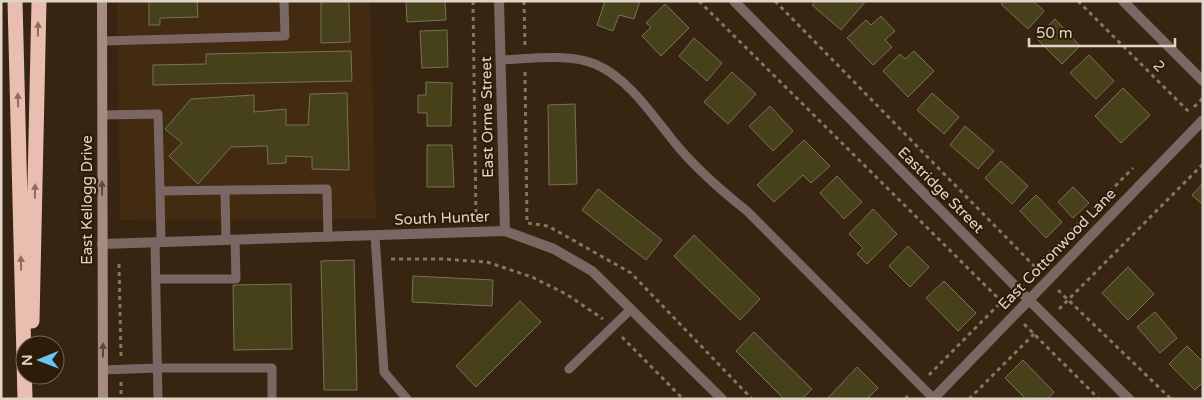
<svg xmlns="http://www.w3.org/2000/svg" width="1204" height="400" viewBox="0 0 1204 400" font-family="'Varela Round',sans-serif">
  <rect width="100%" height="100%" fill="#372511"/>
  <!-- built -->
  <path fill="#422b10" d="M117,1H370L376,219L120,220Z"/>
  <!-- building -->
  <path fill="#46401b" stroke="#777356" d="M149,1H197L198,17L160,18V25H149Z
    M321,1H349L350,42L321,43Z
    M406,1H445L446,20L407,22Z
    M605,1H640L634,19L619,15L613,31L597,25Z
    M816,1H866L841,30L812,5Z
    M1004,1H1033L1044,11L1028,29L1001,4Z
    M665,4L689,28L661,56L642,36L651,27L646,23Z
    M881,16L895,31L885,40L892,47L873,65L847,38L866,20L871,25Z
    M1055,19L1080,46L1062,64L1036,38Z
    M447,30L448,67L422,68L420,31Z
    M694,38L722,63L707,81L679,56Z
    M351,51L352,81L153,85V65L206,64V54Z
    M914,51L934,71L908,97L883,71L900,54L905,59Z
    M1089,55L1114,81L1096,99L1070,73Z
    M732,72L756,94L728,124L704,102Z
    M426,82L452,83L451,126H427V113H418V95H426Z
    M1123,88L1150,115L1121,143L1095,116Z
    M347,93L349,170L312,169V157L286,156V163L268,164L267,146L231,147L198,184L169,156L182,143L165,129L191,99L254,95V112L286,109V125H308L310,94Z
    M932,93L959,117L944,134L917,110Z
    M575,104L577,184L549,185L548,105Z
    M770,106L793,131L773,151L749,126Z
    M965,126L994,151L978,169L950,145Z
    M804,140L830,166L811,183L803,175L774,202L757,185Z
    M427,145H452L454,187H427Z
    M1001,161L1028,186L1012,204L985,178Z
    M837,176L862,202L844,219L820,193Z
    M1203,183V205L1192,195Z
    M1073,187L1089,203L1073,218L1058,202Z
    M598,189L662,240L646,260L582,210Z
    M1036,195L1062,222L1046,238L1020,211Z
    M873,209L897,234L867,264L857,254L863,248L849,234Z
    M694,235L760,299L740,320L674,256Z
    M908,246L929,267L910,287L889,266Z
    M354,260L357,390H324L321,261Z
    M1128,267L1154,294L1128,320L1102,293Z
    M413,276L493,280L492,306L412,302Z
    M944,281L976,313L958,331L926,298Z
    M291,284L292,349L234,350L233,285Z
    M520,301L541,322L476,387L456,366Z
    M1155,312L1177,338L1160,353L1137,327Z
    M754,332L812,389L802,399H784L736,351Z
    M1187,346L1203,362V382L1195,390L1169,364Z
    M1023,360L1054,392L1048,399H1026L1005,378Z
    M857,367L878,388L867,399H827Z"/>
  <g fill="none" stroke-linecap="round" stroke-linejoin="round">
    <!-- path -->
    <path stroke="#847564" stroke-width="3" stroke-dasharray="4 4" stroke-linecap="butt" d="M473,1L476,218
      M524,1L525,46
      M699,1L1006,306
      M775,1L1039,271
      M1078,1L1191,114
      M525,72L527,223L548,226L631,273L752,399
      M1194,107L1203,98
      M391,259H442L487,262L532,277L566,294L603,319
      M119,264L121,356
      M1025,277L1133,168
      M1058,290L1171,399
      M1059,309L1203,164
      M1024,324L1099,399
      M622,337L683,399
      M929,375L1007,296
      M121,382V399
      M905,399L910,394
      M969,399L1035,333"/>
    <!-- lane -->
    <path stroke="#7a6763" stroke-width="9" d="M102,41L285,36L284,1
      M501,60C531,59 566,53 595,64C632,80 655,120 680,149C700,172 723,192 747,211L934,399
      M102,115L158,114L160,191
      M375,236L384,372L407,399
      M226,240L225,190L327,189L328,237
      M155,242L158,399
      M161,242L160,191L225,190
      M156,279H236L235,240
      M569,369L631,309
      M103,370L158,368H272V399"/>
    <!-- street -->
    <path stroke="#7a6763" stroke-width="10" d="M499,1L505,231
      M734,1L1029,300L1129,399
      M1123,1L1203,81
      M102,244L505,231L554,249L592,271L722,399
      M933,399L1203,120"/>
    <!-- secondary -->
    <path stroke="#a78a82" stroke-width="10" d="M102,1L103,399"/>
    <!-- highway -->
    <path stroke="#eabdb1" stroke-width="15" d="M15,1L25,399
      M32,321L39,1"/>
  </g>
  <!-- one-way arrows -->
  <defs><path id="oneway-solid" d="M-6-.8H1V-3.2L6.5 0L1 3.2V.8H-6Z" transform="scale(1.25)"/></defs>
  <g fill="#8c6c5c">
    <use href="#oneway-solid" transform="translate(38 29) rotate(-89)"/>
    <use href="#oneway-solid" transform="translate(18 100) rotate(-91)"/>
    <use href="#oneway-solid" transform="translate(35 191) rotate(-89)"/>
    <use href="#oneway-solid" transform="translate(21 263) rotate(-91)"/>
  </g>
  <g fill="#5e4838">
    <use href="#oneway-solid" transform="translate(102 188) rotate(-90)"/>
    <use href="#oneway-solid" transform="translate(103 350) rotate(-90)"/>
  </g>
  <g text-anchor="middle" stroke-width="4.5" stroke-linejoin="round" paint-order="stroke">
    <!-- street labels -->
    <g font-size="15" fill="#e0d4c8" stroke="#2d1c07">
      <text transform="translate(1159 66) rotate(45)" y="5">2</text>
      <text transform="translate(487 117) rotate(-91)" y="5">East Orme Street</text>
      <text transform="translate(941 190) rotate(45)" y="5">Eastridge Street</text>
      <text transform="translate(87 200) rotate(-90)" y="5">East Kellogg Drive</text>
      <text transform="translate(442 218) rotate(-2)" y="5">South Hunter</text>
      <text transform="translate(1057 249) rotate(-46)" y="5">East Cottonwood Lane</text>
    </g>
  </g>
  <!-- border -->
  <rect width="1204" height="400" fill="none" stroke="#e0d4c8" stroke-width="5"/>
  <!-- north arrow -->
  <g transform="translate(40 360) rotate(269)"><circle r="24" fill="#2d1c07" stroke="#756654"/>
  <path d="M0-4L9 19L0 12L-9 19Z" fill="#69c4f1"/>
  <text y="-8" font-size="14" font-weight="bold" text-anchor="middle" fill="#e0d4c8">N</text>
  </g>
  <!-- scale -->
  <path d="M1029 38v8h146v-8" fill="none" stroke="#e0d4c8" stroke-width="2.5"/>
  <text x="1036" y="38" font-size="15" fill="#e0d4c8" stroke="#2d1c07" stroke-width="4" paint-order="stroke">50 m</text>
</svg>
